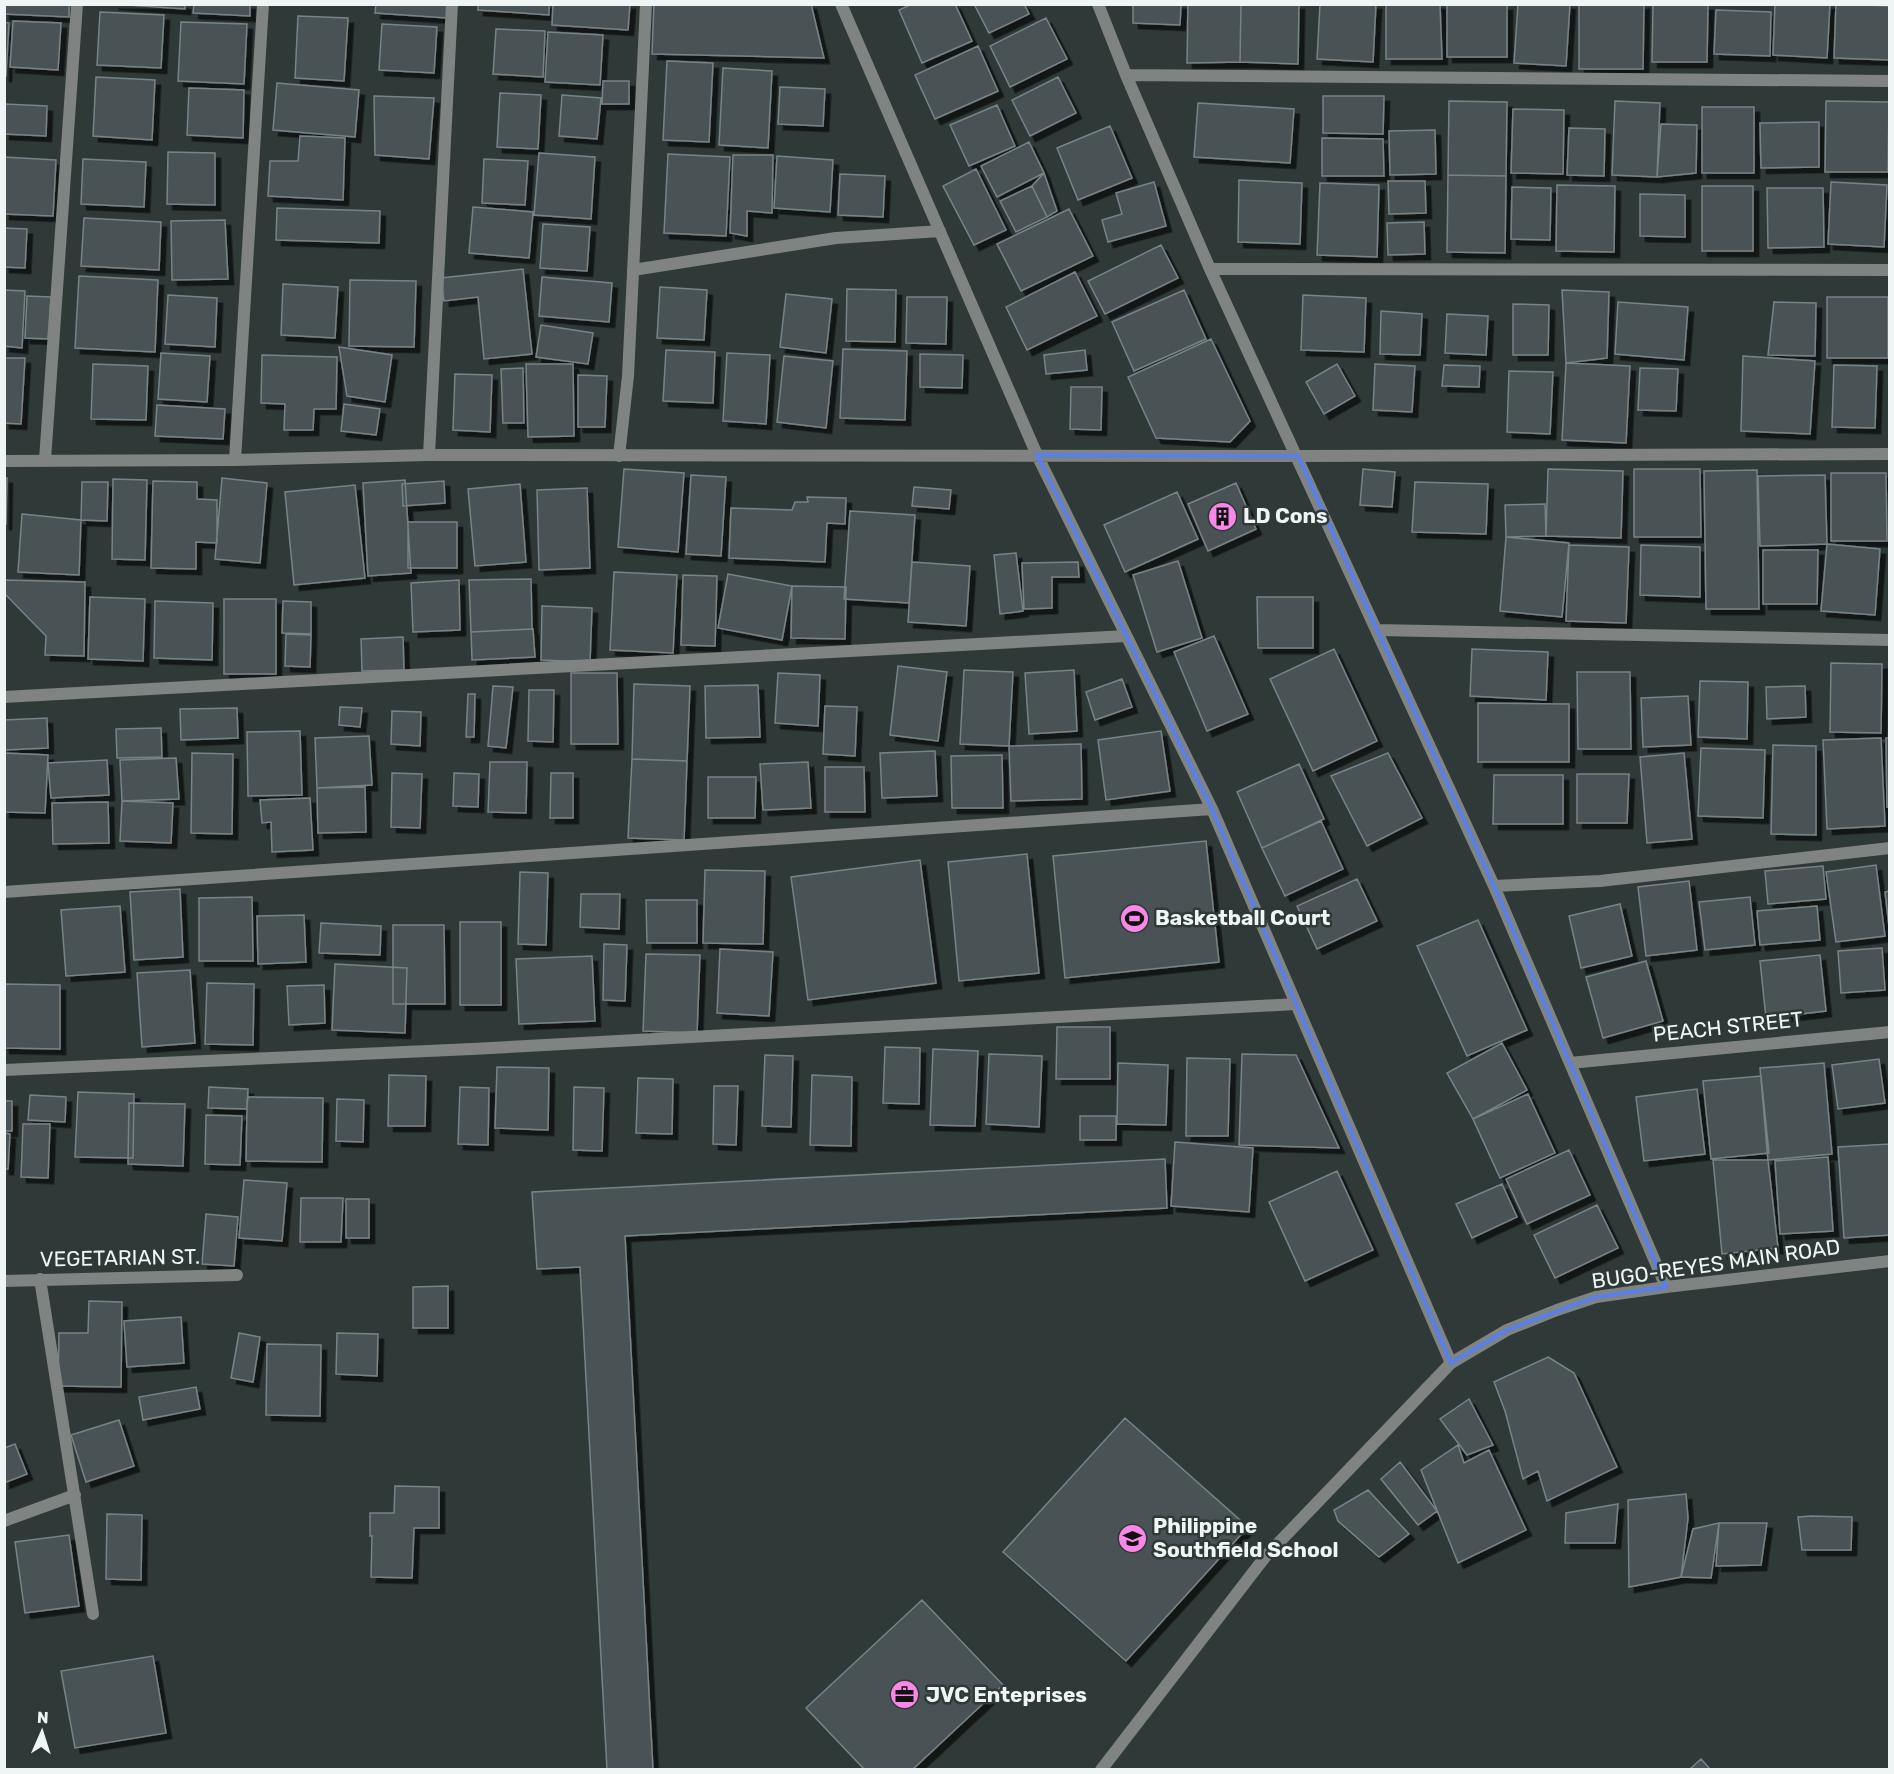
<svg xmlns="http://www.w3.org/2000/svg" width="1894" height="1774" viewBox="0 0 1894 1774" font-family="Rubik,sans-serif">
  <defs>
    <filter id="shadow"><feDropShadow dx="5.5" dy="5.5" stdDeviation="0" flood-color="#0009"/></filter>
  </defs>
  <rect width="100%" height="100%" fill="#2e3938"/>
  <!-- building -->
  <path fill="#485356" stroke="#788387" stroke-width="1.5" filter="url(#shadow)" d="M4,4H69V17L4,14Z
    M113,4H185V9Z
    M194,4H250V16L193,13Z
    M376,4H448L447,18L375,13Z
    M478,4H549V15L478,10Z
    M553,4H630L628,30L552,25Z
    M654,4H811L824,58L652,54Z
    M912,4H955L972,41L922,63L899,10Z
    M974,4H1024L1029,14L989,33Z
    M1133,4H1181L1180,25L1133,23Z
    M1188,4H1241L1240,62L1187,63Z
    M1241,4H1299L1298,64L1240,62Z
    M1320,4H1376L1373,62L1317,59Z
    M1386,4H1440L1442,59H1386Z
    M1518,4H1570L1566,66L1514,63Z
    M1579,4H1644L1643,69H1579Z
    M1653,4L1708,5L1707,62H1652Z
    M1775,4H1830L1827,58L1773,55Z
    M1836,4L1890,6V60L1834,58Z
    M1447,5H1507V57H1447Z
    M1716,10L1771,12L1770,56L1714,54Z
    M100,12L164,15L161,68L97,65Z
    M298,16L348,18L344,81L295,78Z
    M1046,18L1067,59L1010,87L990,46Z
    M13,21L61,23L58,70L10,67Z
    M4,22L9,23L6,76H4Z
    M181,22L247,24L244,84L178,81Z
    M382,24L437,27L434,73L379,70Z
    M496,29L545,31L543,77L493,74Z
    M548,32L603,35L600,85L545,82Z
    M978,46L998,91L935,119L915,75Z
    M667,61L713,63L709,142L663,140Z
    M723,68L772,71L768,148L719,145Z
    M96,77L155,80L152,140L93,136Z
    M1058,77L1076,113L1030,136L1012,100Z
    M603,81H629V104H602Z
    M277,83L359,90L355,137L273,130Z
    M780,87L825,89L823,126L778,124Z
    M189,88L244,90L243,138L187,135Z
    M500,93L541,95L538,149L497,147Z
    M562,95L601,98L597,139L559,136Z
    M374,96L434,98L429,159L375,155Z
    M1323,96H1384L1383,134L1323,133Z
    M1449,101L1507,102L1506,176L1448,175Z
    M1615,101L1660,103L1657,177L1612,175Z
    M1826,101L1889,102L1888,172H1825Z
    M1198,103L1294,109L1290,163L1194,157Z
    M4,104L47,106L46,136L4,134Z
    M997,105L1015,146L969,166L950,125Z
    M1702,107H1754V173H1702Z
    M1513,109L1564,110L1563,174L1511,173Z
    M1819,122V167L1761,168L1760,123Z
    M1661,124L1697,125L1696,173L1657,177Z
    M1110,126L1132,178L1078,200L1057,148Z
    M1569,128L1605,129L1604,176L1567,175Z
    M1435,130L1436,174L1390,175L1389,131Z
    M300,136L345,138L343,200L268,196L270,161H298Z
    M1322,138L1383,139L1384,176H1322Z
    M1029,142L1044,173L997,197L981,166Z
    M168,152L215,153V205L167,204Z
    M539,153L595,157L591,219L534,215Z
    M668,154L730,157L726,236L664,233Z
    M733,155H773L772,213L747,211V236L730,233Z
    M777,156L833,160L830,212L774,208Z
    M4,157L56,160L53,216L4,214Z
    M83,159L146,162L144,207L81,204Z
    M484,159L528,161L525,205L482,203Z
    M976,169L1006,230L974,245L943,186Z
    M1044,173L1057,211L1047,217L1032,186Z
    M840,174L885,176L883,217L838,215Z
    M1448,175L1506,176L1505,253L1447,252Z
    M1239,180L1302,183L1300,244L1238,242Z
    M1388,181H1425L1426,213L1389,214Z
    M1154,182L1166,226L1108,242L1102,220L1122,214L1116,193Z
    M1831,182L1887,185L1884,247L1828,244Z
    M1320,183L1379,185L1377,257L1317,255Z
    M1557,185L1615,186L1614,252L1556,251Z
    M1032,186L1047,217L1016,232L1000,201Z
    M1702,186H1753V251H1702Z
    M1512,187L1551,188L1550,240L1511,239Z
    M1767,188H1823L1824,247L1768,248Z
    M1640,194L1685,195V237L1640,236Z
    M473,207L533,212L529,258L469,253Z
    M277,208L380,211L379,243L276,240Z
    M1069,209L1093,256L1021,291L997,244Z
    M84,218L161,222L159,270L81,266Z
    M225,220L228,279L172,280L171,221Z
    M1424,222L1425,254L1388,255L1387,223Z
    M543,224L590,227L587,271L540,268Z
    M4,228L27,229L25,268L4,267Z
    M1161,245L1178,278L1105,314L1088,281Z
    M523,269L532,354L484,359L478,297L444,301L441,278Z
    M1075,272L1097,316L1027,350L1006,307Z
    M79,276L158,280L155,352L75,348Z
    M542,277L612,283L609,322L539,316Z
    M350,280L416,281L414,347L349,346Z
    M283,284L338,287L335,338L281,335Z
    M660,287L707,290L704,340L657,338Z
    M847,289L896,290L895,342L846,341Z
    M4,290L25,291L22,348L4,346Z
    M1184,290L1206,339L1134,371L1112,322Z
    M1562,290L1609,292L1607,358L1566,363Z
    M786,294L832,299L826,353L780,347Z
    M168,295L217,298L215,347L165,344Z
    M1303,295L1366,298L1364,352L1301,350Z
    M27,296L51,297L48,339L25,338Z
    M907,297H947L946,344L906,343Z
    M1827,297H1888V358H1827Z
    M1618,302L1688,307L1684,360L1615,354Z
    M1774,302L1816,303L1815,356L1768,355Z
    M1513,304L1549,305L1548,355H1513Z
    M1381,311L1422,314L1420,355L1380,354Z
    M1447,314L1488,316L1486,355L1445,353Z
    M541,325L593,333L588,364L536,357Z
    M1211,339L1250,421L1230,442L1156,438L1128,377Z
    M339,347L392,355L385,402L347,396Z
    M843,349L907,351L905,420L840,418Z
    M666,350L715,352L713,403L663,401Z
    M1085,350L1087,370L1046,374L1044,355Z
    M161,353L210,356L207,402L158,399Z
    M727,353L770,355L766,424L723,421Z
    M920,354L963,355L962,388L920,387Z
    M262,355L337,357L336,409H314L313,430H284L285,404L261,403Z
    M784,356L833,361L826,428L777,422Z
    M1743,356L1815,361L1810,434L1741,431Z
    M4,358H25L21,424L4,423Z
    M1566,363L1630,366L1626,443L1562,440Z
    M93,364L148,366L146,420L91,419Z
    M526,364H573L574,436L528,437Z
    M1337,364L1355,396L1324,414L1306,382Z
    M1375,364L1415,366L1412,412L1373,410Z
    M1444,365L1480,366L1479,387L1442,386Z
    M1834,365L1877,366L1875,428L1832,427Z
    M523,368L524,423H503L501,369Z
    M1640,368L1678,369L1676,411L1638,410Z
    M1509,371L1553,372L1550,434L1507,432Z
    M455,374L492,375L490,432L453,430Z
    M578,375L607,376L605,427H578Z
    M1071,387H1102L1101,430L1070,429Z
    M344,404L380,409L376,435L341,431Z
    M157,405L225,409L223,439L155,436Z
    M624,469L684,473L678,552L618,547Z
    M1363,469L1395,472L1392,507L1360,505Z
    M1548,469L1623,471L1621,538L1546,536Z
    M1634,469H1700L1701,537H1634Z
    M1757,470L1759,609H1706L1704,471Z
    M1831,473H1886L1887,541H1831Z
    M691,475L726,477L721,556L686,554Z
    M1825,475L1827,544L1760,546L1758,476Z
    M4,478H7L6,524H4Z
    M222,478L267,483L260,563L215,559Z
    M113,479L147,480L145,560L112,559Z
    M405,480L411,573L368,576L363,483Z
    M153,481L197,482V499L217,500V543L196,542V569L151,568Z
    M444,481L445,503L403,506L402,484Z
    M82,482H108L107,521L81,520Z
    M1415,482L1488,484L1486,534L1412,532Z
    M1236,483L1256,529L1208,551L1188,504Z
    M520,484L526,562L475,566L468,489Z
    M355,485L365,578L294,585L285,492Z
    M914,487L951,490L949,509L912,506Z
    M587,488L590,568L539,570L537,490Z
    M1177,492L1198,539L1125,572L1104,525Z
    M807,497L846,498L845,524L827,523L825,562L729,558L731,508L792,510L795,502H808Z
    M1545,504L1546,536L1506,537L1505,505Z
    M850,511L915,515L909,603L844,599Z
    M22,514L81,520L79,575L18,572Z
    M408,522H457V568H408Z
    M1506,537L1569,543L1562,617L1500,611Z
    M1827,544L1880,549L1875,615L1821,611Z
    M1569,545L1629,547L1626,623L1566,621Z
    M1641,545L1700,547V597L1640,595Z
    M1763,550H1818L1817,604H1763Z
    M1016,553L1023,611L1000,614L994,555Z
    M1178,561L1202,638L1157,652L1133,575Z
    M912,562L970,566L966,626L908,622Z
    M1078,562L1079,577H1052V608L1024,609L1022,563Z
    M614,572L677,575L673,653L610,650Z
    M728,574L792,586L782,640L718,628Z
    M683,575L717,576L715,646L681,645Z
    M531,579L532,629L471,632L469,580Z
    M4,580L85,582L84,656L45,655L46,636L4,593Z
    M459,580L460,630L413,632L411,583Z
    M792,586L846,587L845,639L791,638Z
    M90,597L145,599L143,661L88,659Z
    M1257,597H1313V648H1258Z
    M224,599H276V674H224Z
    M155,601L213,603L212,660L154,658Z
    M283,601L311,602V634L282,633Z
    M542,606L592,608L590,662L541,660Z
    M533,629L535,657L472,660L471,632Z
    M286,634L311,635L310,667L285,666Z
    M1214,636L1248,714L1207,731L1174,652Z
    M403,637L404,670L362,671L361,639Z
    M1334,649L1377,741L1313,771L1270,679Z
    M1472,649L1548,652L1546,700L1470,696Z
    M1831,663L1882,664L1881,733L1830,732Z
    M898,666L947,672L938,741L890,735Z
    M964,670L1013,672L1009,746L960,744Z
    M1074,670L1077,731L1029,734L1025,673Z
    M1577,672H1630L1631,749H1578Z
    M571,673H617L618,744H571Z
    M778,673L820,675L818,726L775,723Z
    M1122,679L1132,707L1095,720L1086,692Z
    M1700,681L1748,682L1747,739L1698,737Z
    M634,684L690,686L687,761L632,759Z
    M758,685L760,737L706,738L705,686Z
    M493,686L513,687L506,748L488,746Z
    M1805,686L1806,717L1767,719L1766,687Z
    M529,690H554L553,742L528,741Z
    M468,694H475L474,737H466Z
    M1688,696L1691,745L1643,747L1641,698Z
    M1478,703L1569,704V762H1478Z
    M825,706L857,707L855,756L823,754Z
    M340,707L362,708L360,727L339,725Z
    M237,708L238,738L181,740L180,709Z
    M392,711L421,712L420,746L391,744Z
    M47,718L48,748L4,750V720Z
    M161,728L162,757L117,758L116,729Z
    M300,731L302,795L248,796L247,732Z
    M1161,731L1170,791L1106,800L1098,740Z
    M369,736L372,785L317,788L315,738Z
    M1881,738L1885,826L1827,829L1823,740Z
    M1886,738H1890V807H1887Z
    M1081,744L1082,799L1011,801L1009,746Z
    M1773,745L1816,746V835L1771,834Z
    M1701,748L1765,750L1763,818L1698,816Z
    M935,751L937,796L882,798L880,753Z
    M4,753L48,755L45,813L4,812Z
    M192,753L233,754L232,834L191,833Z
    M1388,753L1422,818L1367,846L1331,776Z
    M1684,753L1692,839L1647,843L1640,757Z
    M1002,755L1003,808H952L951,756Z
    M176,758L179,799L122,801L120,760Z
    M632,759L687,761L684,840L628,838Z
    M107,760L109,795L51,798L48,763Z
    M490,762H527L526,813L488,812Z
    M808,762L811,808L763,810L760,764Z
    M1299,764L1324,819L1262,848L1237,792Z
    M825,767H864L865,812H825Z
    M392,773L422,774L420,828L391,827Z
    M454,773L479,774L478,807L453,806Z
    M551,773H573V818H550Z
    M1577,774H1629L1627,823H1577Z
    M1494,775H1563V824H1493Z
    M708,777H756L755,818H708Z
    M365,787L366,832L318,833L317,788Z
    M310,798L313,850L272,852L271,822L262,823L260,800Z
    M122,801L173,803L171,843L120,841Z
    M108,802L109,843L53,844L52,803Z
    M1321,821L1343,869L1285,896L1262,848Z
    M1206,841L1219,962L1065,978L1053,856Z
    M1027,854L1039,973L959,981L948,862Z
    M920,860L936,983L808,1000L791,877Z
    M1876,865L1885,936L1836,942L1826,872Z
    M1823,866L1826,899L1768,904L1765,871Z
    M705,870L765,871L763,944L703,943Z
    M520,872L548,873L546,945L518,944Z
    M1357,879L1377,921L1317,949L1297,906Z
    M1689,881L1697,950L1646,956L1638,887Z
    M180,889L183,957L134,960L130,892Z
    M1890,891V935L1885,892Z
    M581,894H620L619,929L580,927Z
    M252,897L253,961H199V898Z
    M1750,897L1755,945L1705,950L1699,902Z
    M646,900H697V943H647Z
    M1620,904L1632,956L1581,968L1569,916Z
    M120,906L125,972L66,976L61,910Z
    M1817,906L1820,940L1760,945L1757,911Z
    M304,915L306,962L258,964L257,916Z
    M1478,920L1527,1030L1467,1056L1417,946Z
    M460,922H501V1005H460Z
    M321,923L381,926L380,955L319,953Z
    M393,925H444L445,1004H393Z
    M604,944L627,945L625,1001L603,1000Z
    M1882,948L1885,990L1841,993L1838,951Z
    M720,949L773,952L769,1016L717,1013Z
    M646,954L700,955L697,1033L643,1031Z
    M1820,955L1826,1011L1766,1018L1760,961Z
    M592,956L595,1021L519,1024L516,959Z
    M1646,961L1663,1021L1603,1038L1586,977Z
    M335,964L407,968L405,1033L332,1030Z
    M190,970L195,1043L142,1047L137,973Z
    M207,983L254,984L253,1045L205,1044Z
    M4,984L60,985V1049L4,1048Z
    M324,985L325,1023L289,1025L287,986Z
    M1057,1027H1110V1079H1056Z
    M1502,1043L1527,1090L1473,1119L1447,1073Z
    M885,1047L920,1048L919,1104L883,1103Z
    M933,1049L978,1051L975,1126L930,1125Z
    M989,1054L1042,1056L1039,1127L986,1124Z
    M1242,1054L1296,1055L1339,1148L1239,1145Z
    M765,1055L793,1056L791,1127L762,1126Z
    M1187,1058L1230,1059L1228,1136H1186Z
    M1879,1059L1885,1103L1838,1109L1832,1065Z
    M1118,1063L1168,1065L1166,1125L1117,1124Z
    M1824,1063L1832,1154L1768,1160L1760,1068Z
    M497,1067L549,1068L548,1130L495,1128Z
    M389,1075L426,1076L425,1126H388Z
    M812,1075L852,1077L851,1146L810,1145Z
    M1761,1076L1769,1153L1711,1159L1703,1081Z
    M638,1078L673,1079L672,1134L636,1133Z
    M714,1086H738L736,1145L713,1144Z
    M209,1087L248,1089L247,1109L208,1108Z
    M460,1087L489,1088L488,1145L458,1144Z
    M574,1087L604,1088L602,1151L573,1150Z
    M1697,1089L1705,1154L1644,1161L1636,1097Z
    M78,1092L134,1094L133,1158L75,1157Z
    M1528,1094L1555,1153L1500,1178L1473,1119Z
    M30,1095L66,1097L65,1122L28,1120Z
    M249,1097L323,1098L322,1162L246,1161L247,1109V1100Z
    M337,1099L364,1100L363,1142L336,1141Z
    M4,1101H12V1131H4Z
    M129,1103L185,1104L183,1166L128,1164Z
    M206,1115L242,1116L240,1165L205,1164Z
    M1080,1116H1116V1140H1080Z
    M23,1124H50L48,1178L21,1177Z
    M4,1133L10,1134L8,1169H4Z
    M1175,1142L1253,1148L1249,1212L1171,1206Z
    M1890,1144V1235L1844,1238L1838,1147Z
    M1569,1150L1590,1195L1527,1224L1506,1179Z
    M1828,1157L1833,1231L1780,1234L1775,1161Z
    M1165,1159L1167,1208L625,1236L653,1770H607L580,1267L537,1269L532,1192Z
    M1713,1160H1768L1778,1248L1722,1254Z
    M1337,1171L1373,1250L1305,1281L1269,1202Z
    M244,1180L287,1183L282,1241L239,1238Z
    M1502,1184L1517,1217L1472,1238L1456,1204Z
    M301,1198H343L341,1242H300Z
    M346,1199H369V1238H346Z
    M1597,1205L1618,1248L1555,1278L1534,1235Z
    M206,1214L238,1217L234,1266L202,1264Z
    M448,1286V1328H413V1287Z
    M89,1301L122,1302L121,1387L58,1386L59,1333H88Z
    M181,1317L184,1363L127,1367L124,1321Z
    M239,1333L260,1337L253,1382L231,1378Z
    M337,1333L378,1334L377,1376L336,1374Z
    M267,1344L321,1345L320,1416L266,1415Z
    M1548,1357L1574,1373L1617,1467L1547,1501L1538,1471L1523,1479L1505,1411L1494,1382Z
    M196,1387L200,1409L143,1420L139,1397Z
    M1469,1399L1493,1445L1467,1455L1440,1419Z
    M1125,1418L1248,1527L1126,1661L1003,1552Z
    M119,1420L134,1466L86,1482L71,1435Z
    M15,1444L27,1474L4,1483V1448Z
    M1458,1445L1464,1463L1489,1450L1526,1530L1458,1563L1421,1470Z
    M1400,1462L1437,1511L1418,1525L1381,1479Z
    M395,1486L439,1487V1528H414L412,1578L371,1577L372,1536H370V1513H394Z
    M1368,1490L1409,1534L1379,1557L1338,1521L1334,1510Z
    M1686,1494L1688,1518L1681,1577L1629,1587L1628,1500Z
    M1618,1504L1615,1543H1565L1566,1513Z
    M107,1514L142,1515L141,1580L106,1579Z
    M1811,1516L1852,1517L1851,1550H1802L1798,1517Z
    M1719,1523H1767L1761,1565L1716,1566Z
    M1719,1523L1711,1578L1681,1577L1693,1529Z
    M69,1535L79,1606L25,1613L15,1542Z
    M922,1600L1003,1685L912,1770H865L806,1708Z
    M153,1656L166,1733L75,1748L61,1671Z
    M1701,1759L1711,1770H1689Z"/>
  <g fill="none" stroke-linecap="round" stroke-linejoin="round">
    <!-- minor -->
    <path stroke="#7f8381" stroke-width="12" d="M841,4L1037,455L1212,809L1451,1363
      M1098,4L1126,75L1210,269L1494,886L1666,1287
      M1126,75L1890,81
      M1210,269L1890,270
      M633,270L836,238L940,231
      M429,455L452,4
      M619,456L628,376L646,4
      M45,460L77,4
      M235,460L263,4
      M4,461L235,460L429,455L1298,456L1890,454
      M1377,630L1890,640
      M4,697L1126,636
      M1494,886L1600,881L1890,848
      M4,892L1212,809
      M1570,1063L1890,1032
      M4,1070L472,1049L1296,1004
      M40,1279L93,1614
      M4,1281L237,1275
      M4,1521L75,1495"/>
    <!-- tertiary -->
    <path stroke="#7f8381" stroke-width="12" d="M1101,1770L1265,1557L1451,1363L1507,1330L1557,1310L1596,1297L1666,1287L1890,1261"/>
  </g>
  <!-- marked area -->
  <path fill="none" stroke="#5c80e1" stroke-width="4.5" stroke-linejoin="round" d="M1037,455L1298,456L1494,886L1666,1287L1596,1297L1507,1330L1451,1363L1212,809Z"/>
  <!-- icons -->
  <defs>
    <symbol id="building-disc" viewBox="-11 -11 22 22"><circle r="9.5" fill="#fa87e7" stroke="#2e3938"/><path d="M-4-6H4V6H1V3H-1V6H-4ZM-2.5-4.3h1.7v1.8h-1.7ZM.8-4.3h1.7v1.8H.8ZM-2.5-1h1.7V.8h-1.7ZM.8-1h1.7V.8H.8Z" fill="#111"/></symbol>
    <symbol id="stadium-disc" viewBox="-11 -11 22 22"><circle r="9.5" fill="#fa87e7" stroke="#2e3938"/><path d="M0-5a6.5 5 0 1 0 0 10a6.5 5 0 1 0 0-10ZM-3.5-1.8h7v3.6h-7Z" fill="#111"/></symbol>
    <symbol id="school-disc" viewBox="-11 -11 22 22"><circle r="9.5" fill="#fa87e7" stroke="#2e3938"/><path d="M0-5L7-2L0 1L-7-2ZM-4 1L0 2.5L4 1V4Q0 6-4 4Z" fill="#111"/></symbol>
    <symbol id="office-disc" viewBox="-11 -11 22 22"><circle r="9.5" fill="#fa87e7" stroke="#2e3938"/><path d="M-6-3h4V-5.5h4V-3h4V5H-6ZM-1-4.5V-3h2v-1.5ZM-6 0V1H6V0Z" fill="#111"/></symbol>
  </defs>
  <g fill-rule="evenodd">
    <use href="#building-disc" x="1206" y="500" width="33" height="33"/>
    <use href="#stadium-disc" x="1118" y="902" width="33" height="33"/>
    <use href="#school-disc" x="1116" y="1522" width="33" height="33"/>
    <use href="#office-disc" x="888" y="1678" width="33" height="33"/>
  </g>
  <g text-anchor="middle" stroke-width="5" stroke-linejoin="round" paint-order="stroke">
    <!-- poi labels -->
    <g font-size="21" font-weight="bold" fill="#eff5f5" stroke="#2e3938" text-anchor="start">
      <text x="1243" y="523">LD Cons</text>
      <text x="1155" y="925">Basketball Court</text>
      <text x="1153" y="1533">Philippine<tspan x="1153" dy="24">Southfield School</tspan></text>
      <text x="926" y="1702">JVC Enteprises</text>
    </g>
    <!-- street labels -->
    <g font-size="21" fill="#eff5f5" stroke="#2e3938">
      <text transform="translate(1728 1027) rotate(-6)" y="7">PEACH STREET</text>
      <text transform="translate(120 1258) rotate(-1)" y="7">VEGETARIAN ST.</text>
      <text transform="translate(1716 1264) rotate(-8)" y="7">BUGO-REYES MAIN ROAD</text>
    </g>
  </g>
  <!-- border -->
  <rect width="1894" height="1774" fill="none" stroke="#eff5f5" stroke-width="12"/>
  <!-- north arrow -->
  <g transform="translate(42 1732) rotate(3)" stroke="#2e3938" stroke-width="4.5" paint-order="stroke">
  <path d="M0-4.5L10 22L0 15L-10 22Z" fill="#eff5f5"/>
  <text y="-9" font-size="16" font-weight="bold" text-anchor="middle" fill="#eff5f5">N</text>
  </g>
</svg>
